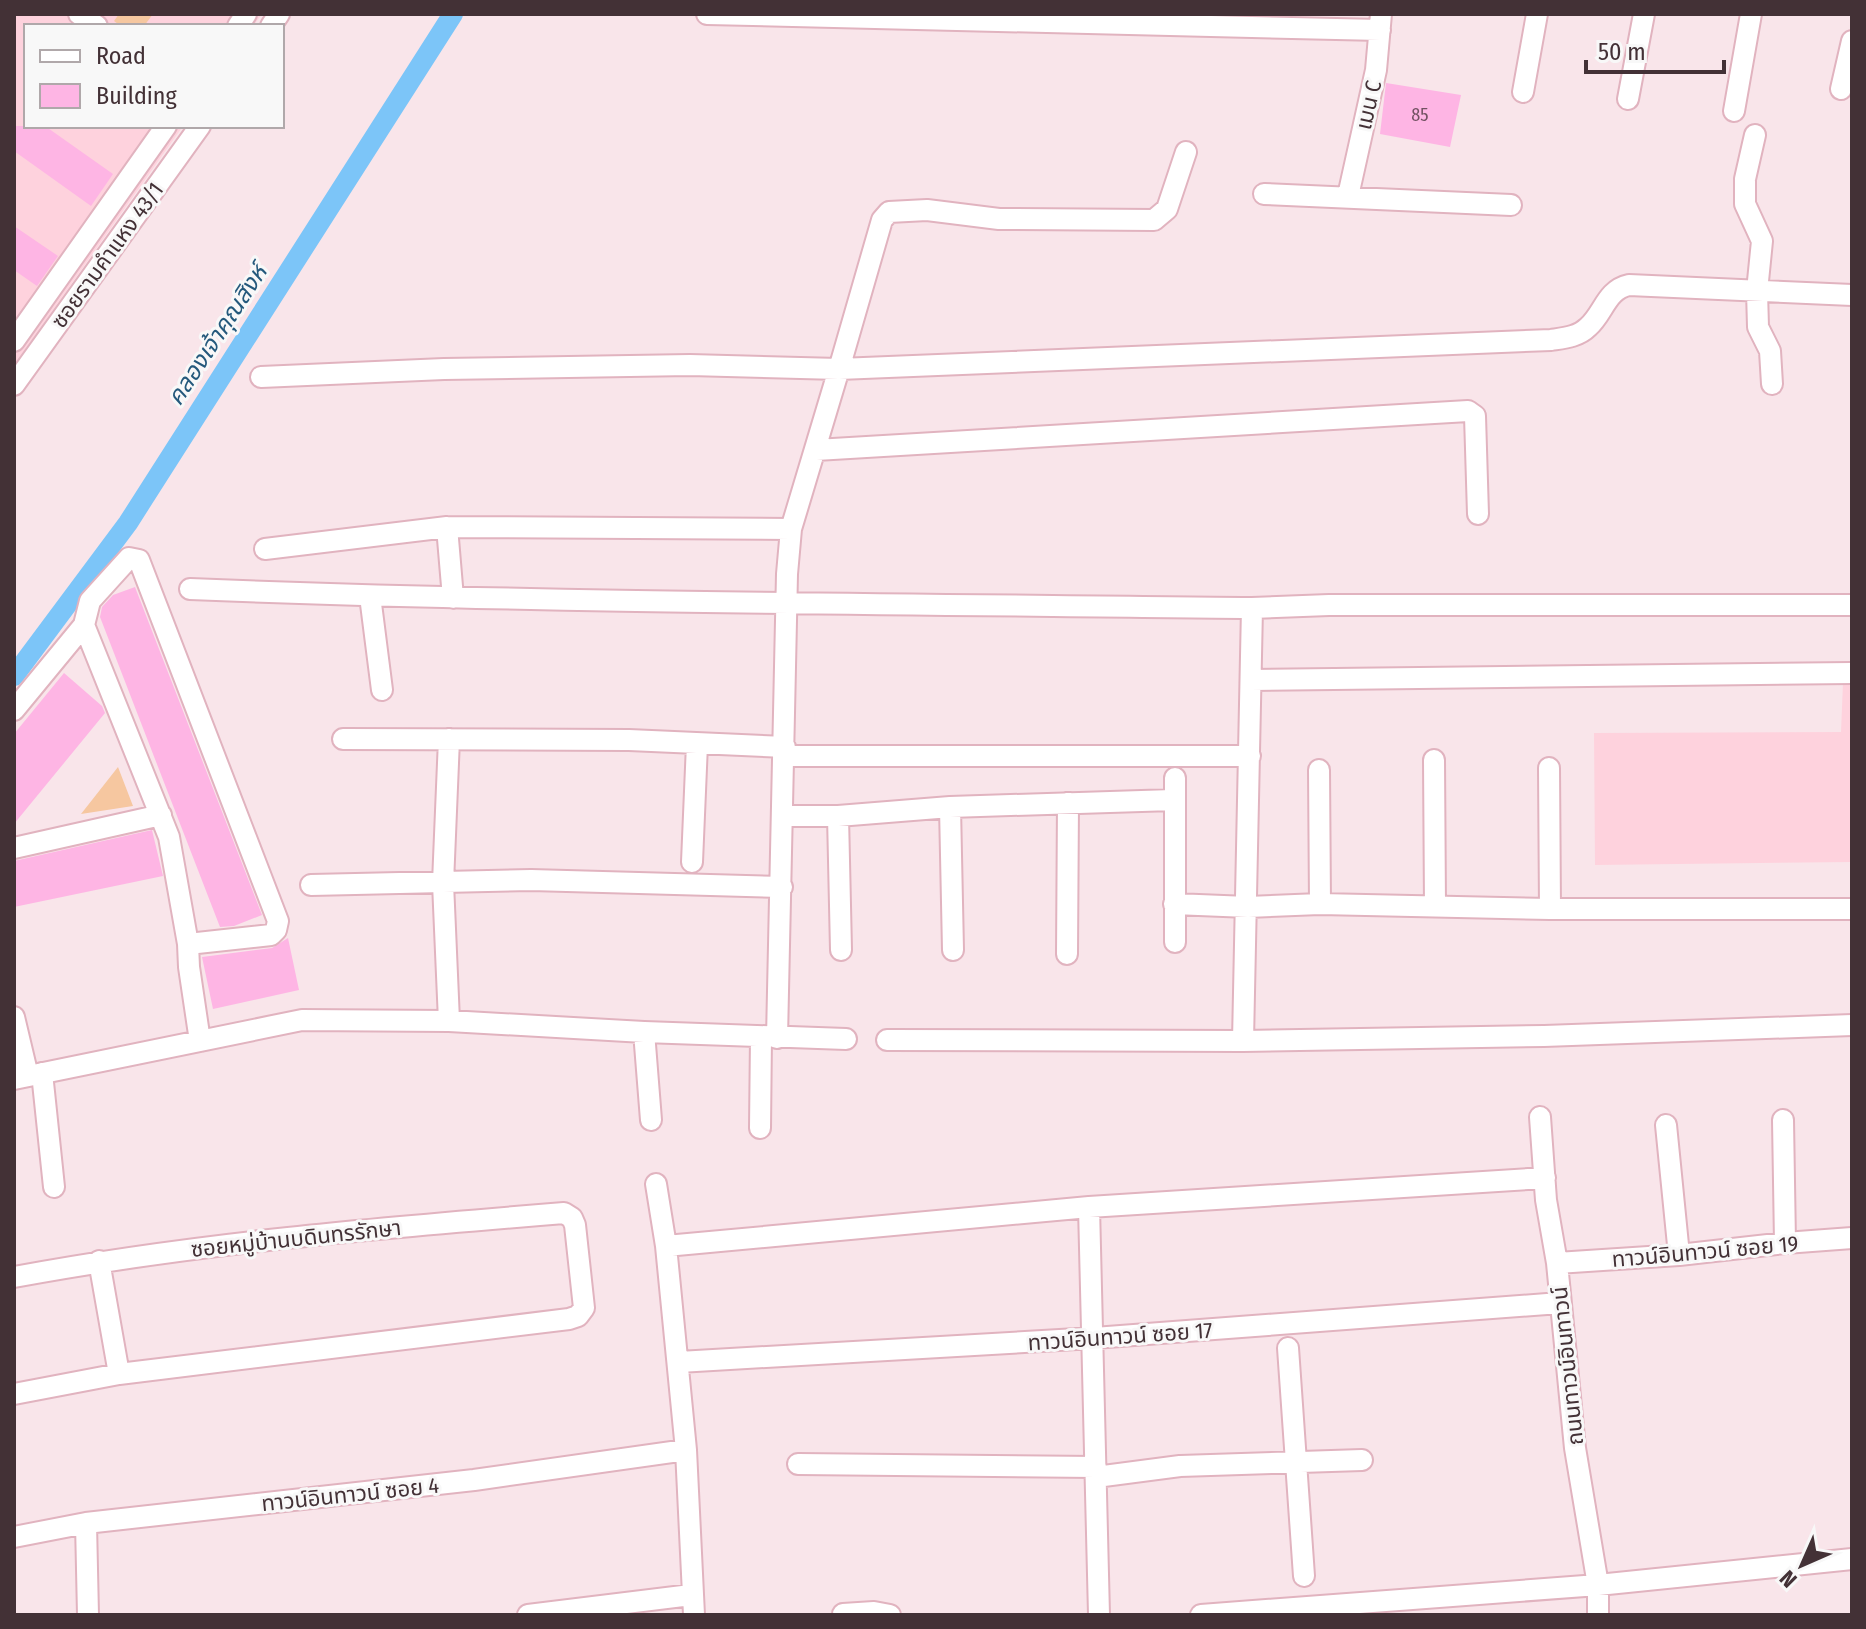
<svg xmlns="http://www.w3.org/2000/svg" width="1866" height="1629" viewBox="0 0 1866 1629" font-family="'Fira Sans Condensed','Noto Sans Thai',sans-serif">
  <rect width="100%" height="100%" fill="#f9e5ea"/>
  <!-- built -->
  <path fill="#fed2dd" d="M14,14H262L253,26H26V126H183L14,365Z
    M1843,683H1852V862L1595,865L1594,733L1841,732Z"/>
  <!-- green -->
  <path fill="#f6c7a0" d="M119,14H153L144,26H121L114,21Z
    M118,767L133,806L81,814Z"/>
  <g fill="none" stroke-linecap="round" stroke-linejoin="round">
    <!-- canal -->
    <path stroke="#7cc5f8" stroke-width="20" d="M14,676L128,523L453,14"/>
  </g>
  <!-- building -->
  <path fill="#feb5e4" d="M1386,83L1461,95L1450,147L1380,134Z
    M14,126H45L113,174L91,206L14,151Z
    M14,226L58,256L37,286L14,270Z
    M135,587L262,915L234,926L220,927L100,617L102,607L113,595Z
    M64,673L102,706L105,713L14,824V734Z
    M152,830L163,876L14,907V861Z
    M288,938L299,990L213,1009L202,957L272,948Z"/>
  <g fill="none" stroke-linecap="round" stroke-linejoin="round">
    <defs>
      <path id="minor" d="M79,14L97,26
        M707,14L1380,30
        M238,26L246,14
        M271,26L279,14
        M1841,89L1852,41
        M1523,92L1537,14
        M1628,99L1644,14
        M1734,111L1751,14
        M1755,135L1745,179V204L1762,241L1757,291L1758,327L1770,351L1772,384
        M1264,194L1511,205
        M1348,196L1376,70L1381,14
        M14,341L166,126
        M261,377L444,369L690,365L839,369L882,220L889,212L927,210L999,219L1154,220L1167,209L1186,152
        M14,385L200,126
        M816,450L1468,411L1475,416L1478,514
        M447,527L453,598
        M265,549L447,527L791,529
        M190,589C544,603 898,604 1252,608L1329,605H1852
        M370,596L382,690
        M1251,680L1852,673
        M14,710L84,625
        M343,739L629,740L785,747
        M449,739L443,883L449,1021
        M785,756H1250
        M1434,760L1435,906
        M1549,768L1550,909
        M1319,770L1320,904
        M1175,778V942
        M950,807L953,950
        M782,816H838L950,807L1173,800
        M838,816L841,950
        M14,848L161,815
        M692,862L697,744
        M311,885L531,880L782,887
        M1174,904L1248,907L1320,904L1550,909H1852
        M188,944L271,935L276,930L278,921L139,560L129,558L90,601L84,625L169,837L188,944L189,967L200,1041
        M1067,954L1068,803
        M14,1017L28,1076
        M644,1032L651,1120
        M777,1038L787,574L791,529L839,369L1551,340C1564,338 1578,337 1588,327C1604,313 1606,290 1629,285L1852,295
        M887,1040L1243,1041L1544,1036L1852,1025
        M1243,1041L1252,608
        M42,1073L54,1187
        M14,1079L302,1020L449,1021L644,1032L846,1039
        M1540,1117L1546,1200L1557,1263L1575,1448L1598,1585V1615
        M1783,1120L1785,1243
        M1666,1125L1679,1255
        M760,1128L761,1037
        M656,1184L666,1246L686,1450L694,1615
        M1089,1207L1099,1615
        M666,1246L1089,1207L1545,1178
        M99,1261L119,1374
        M1557,1263L1679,1255L1785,1243L1852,1238
        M14,1277C197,1243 379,1228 564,1213L572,1218L575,1225L584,1308L578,1316L569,1319L119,1374L14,1394
        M1288,1348L1304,1576
        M679,1362L1094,1338L1560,1303
        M798,1464L1096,1467
        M1096,1477L1180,1466L1362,1460
        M86,1523L88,1615
        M14,1537L86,1523L474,1480L686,1450
        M843,1614L874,1612L890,1615
        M528,1615L691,1595
        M1201,1615L1598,1585L1852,1559"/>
    </defs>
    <!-- minor casing -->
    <use href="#minor" stroke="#e1b3bf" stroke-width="24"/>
    <!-- minor -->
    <use href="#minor" stroke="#fff" stroke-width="20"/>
  </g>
  <g text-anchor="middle" stroke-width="6" stroke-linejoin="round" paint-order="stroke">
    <!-- number labels -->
    <g font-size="18" fill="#725262">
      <text x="1420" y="121">85</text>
    </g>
    <!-- street labels -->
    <g font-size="22" fill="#433136" stroke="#f8f8f8">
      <text transform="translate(1368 105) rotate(-77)" y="8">เมน C</text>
      <text transform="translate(107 255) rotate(-54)" y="8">ซอยรามคำแหง 43/1</text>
      <text transform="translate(296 1238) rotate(-6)" y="8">ซอยหมู่บ้านบดินทรรักษา</text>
      <text transform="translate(1705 1251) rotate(-5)" y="8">ทาวน์อินทาวน์ ซอย 19</text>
      <text transform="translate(1120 1336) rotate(-4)" y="8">ทาวน์อินทาวน์ ซอย 17</text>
      <text transform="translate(1567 1366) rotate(-96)" y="8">ถนนทาวน์อินทาวน์</text>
      <text transform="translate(350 1494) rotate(-6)" y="8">ทาวน์อินทาวน์ ซอย 4</text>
    </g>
    <!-- water labels -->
    <g font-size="24" font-style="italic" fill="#24597c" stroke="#f8f8f8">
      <text transform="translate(217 335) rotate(-57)" y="8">คลองเจ้าคุณสิงห์</text>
    </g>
  </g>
  <!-- border -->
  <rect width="1866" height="1629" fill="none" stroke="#433136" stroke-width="32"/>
  <!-- legend -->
  <rect x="24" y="24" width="260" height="104" fill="#f8f8f8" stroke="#b0a8aa" stroke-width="2"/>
  <rect x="40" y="50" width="40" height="12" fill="#ffffff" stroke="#b0a8aa" stroke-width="2"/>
  <text x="96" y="64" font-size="24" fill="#433136">Road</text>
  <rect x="40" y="84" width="40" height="24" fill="#feb5e4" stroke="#b0a8aa" stroke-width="2"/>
  <text x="96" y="104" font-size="24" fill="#433136">Building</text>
  <!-- north arrow -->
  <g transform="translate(1802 1565) rotate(225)" stroke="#f8f8f8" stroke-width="6" paint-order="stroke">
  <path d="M0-6L14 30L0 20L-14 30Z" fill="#433136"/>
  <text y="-12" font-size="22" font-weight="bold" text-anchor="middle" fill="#433136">N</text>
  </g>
  <!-- scale -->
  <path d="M1586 60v12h138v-12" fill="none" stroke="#433136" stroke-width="4"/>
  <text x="1598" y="60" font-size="24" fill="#433136" stroke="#f8f8f8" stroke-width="6" paint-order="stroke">50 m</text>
</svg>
